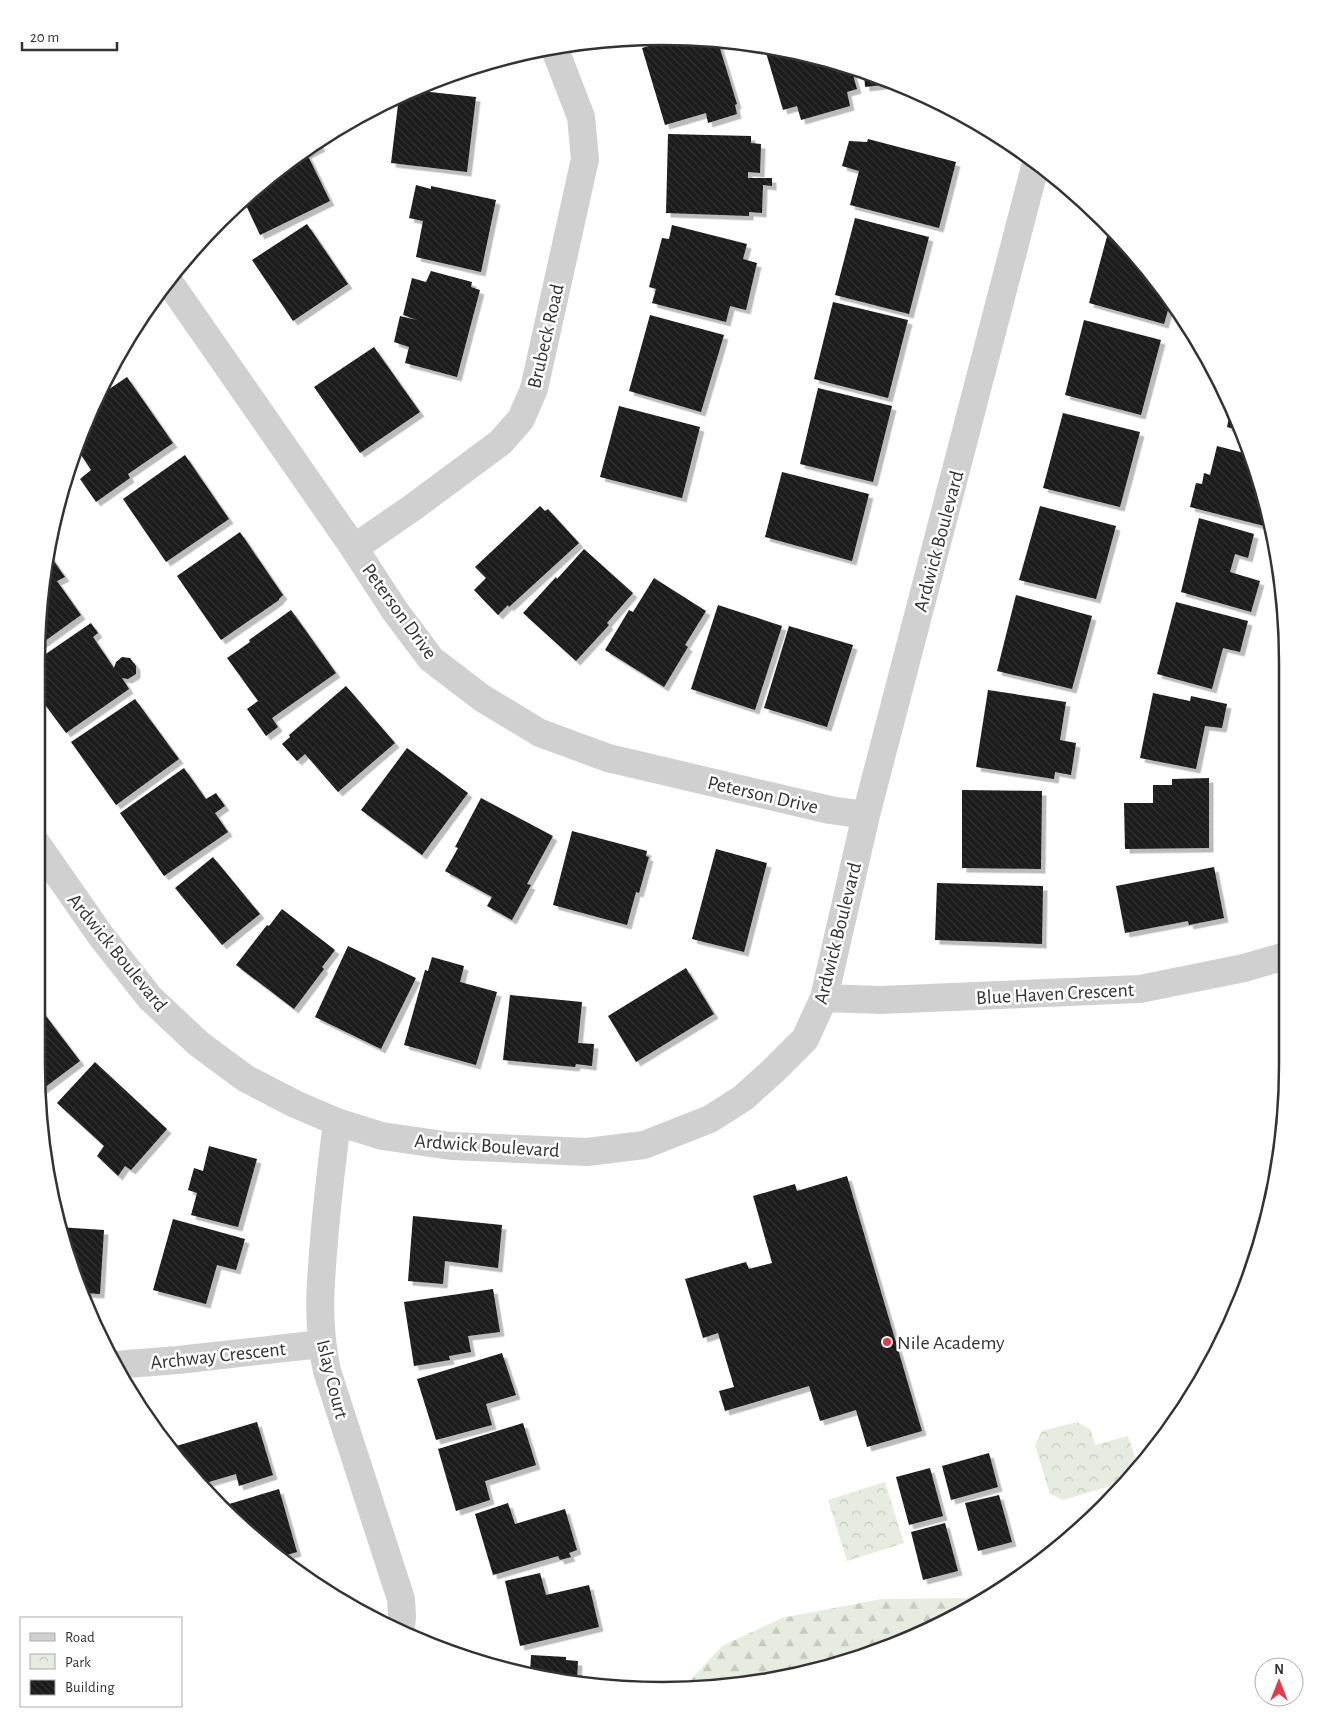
<svg xmlns="http://www.w3.org/2000/svg" width="1324" height="1727" viewBox="0 0 1324 1727" font-family="'Alegreya Sans',sans-serif">
  <defs>
    <pattern id="forest-firs" width="22" height="20" patternUnits="userSpaceOnUse" patternTransform="scale(1.25)"><rect width="22" height="20" fill="#e6ecdf"/><path d="M5 1l3.5 6h-7zM16 11l3.5 6h-7z" fill="#c6cbc0"/></pattern>
    <pattern id="park-crowns" width="20" height="18" patternUnits="userSpaceOnUse" patternTransform="scale(1.25)"><rect width="20" height="18" fill="#e6ecdf"/><path d="M2 6a3 3 0 1 1 6 0M12 15a3 3 0 1 1 6 0" fill="none" stroke="#c6cbc0"/></pattern>
    <pattern id="building-back-hatch" width="6" height="6" patternUnits="userSpaceOnUse" patternTransform="scale(1.25)"><rect width="6" height="6" fill="#1a1a1a"/><path d="M-1 5l2 2M0 0l6 6M5-1l2 2" fill="none" stroke="#333"/></pattern>
    <filter id="shadow"><feDropShadow dx="4.5" dy="4.5" stdDeviation="0" flood-color="#0004"/></filter>
  </defs>
  <rect width="100%" height="100%" fill="#fff"/>
  <!-- forest -->
  <path fill="url(#forest-firs)" d="M1006,1587L902,1643L824,1669L683,1688L722,1646L782,1618L881,1599L966,1598Z"/>
  <!-- park -->
  <path fill="url(#park-crowns)" d="M1077,1422L1091,1430L1095,1445L1128,1436L1138,1466L1127,1481L1063,1500L1050,1494L1035,1445L1042,1431Z
    M885,1482L904,1543L847,1561L828,1500Z"/>
  <!-- building -->
  <path fill="url(#building-back-hatch)" filter="url(#shadow)" d="M677,38L718,42L737,104L735,105L737,114L708,123L706,113L665,125L642,48Z
    M764,46L784,48L851,68L857,89L847,92L850,106L801,120L797,106L783,110Z
    M864,72L899,83L865,87Z
    M412,90L476,97L467,172L391,163L399,96Z
    M668,134L751,136V143L761,144L760,173L748,172V178H772V186L763,185L762,213L749,212V216L666,213Z
    M868,139L956,162L939,228L850,205L859,171L842,166L849,141L867,142Z
    M317,140L321,147L307,154L330,201L260,235L243,199L249,192Z
    M416,185L431,189V186L496,200L481,272L416,257L423,221L409,218Z
    M855,218L929,237L909,314L835,295Z
    M307,224L348,284L293,321L252,260Z
    M672,225L747,244L743,259L757,263L746,310L730,306L726,322L652,303L656,289L649,287L662,238L669,239Z
    M1109,229L1114,231L1171,300L1164,324L1089,303Z
    M431,271L472,282L471,287L480,290L457,377L405,363L409,347L394,342L400,316L417,320L403,315L412,278L426,282Z
    M833,302L908,320L888,398L814,379Z
    M650,315L724,335L701,412L629,391Z
    M1084,320L1161,340L1141,415L1065,395Z
    M374,347L420,412L360,453L314,387Z
    M127,377L173,443L128,474L130,478L96,502L80,479L91,470L77,449L96,398Z
    M818,388L892,406L873,482L800,464Z
    M619,406L700,427L682,498L600,477Z
    M1230,412L1236,422L1240,431L1227,427Z
    M1063,413L1140,432L1120,507L1043,488Z
    M1217,446L1252,455L1269,523L1268,527L1190,507L1196,483L1202,484L1204,473L1210,475Z
    M185,455L229,519L166,562L123,499Z
    M782,472L869,494L852,561L765,537Z
    M540,506L545,511L548,509L579,543L509,607L508,605L498,615L474,590L486,578L475,567Z
    M1040,506L1116,526L1096,599L1019,580Z
    M1199,518L1254,534L1248,558L1235,554L1230,572L1260,581L1251,612L1181,592Z
    M240,532L283,595L279,599V600L221,640L177,576Z
    M584,549L633,593L607,623L609,625L576,661L523,613L556,577L557,579Z
    M49,554L65,577L57,581L81,615L38,646V621Z
    M654,578L706,611L685,645L688,647L664,687L605,650L629,610L633,612Z
    M1016,595L1092,616L1072,689L997,671Z
    M1176,602L1248,621L1240,652L1223,648L1212,689L1157,674Z
    M718,605L782,626L755,710L691,689Z
    M291,610L336,673L272,718L278,727L266,736L247,709L258,701L227,658L250,642L249,640Z
    M91,623L98,633L93,637L114,668L116,662L122,657L130,658L136,666V674L128,679L122,678L129,689L66,733L37,694V660Z
    M789,626L853,645L827,727L764,708Z
    M346,686L395,743L338,792L305,754L297,761L282,744L290,737L289,735Z
    M988,690L1066,702L1060,740L1076,743L1071,775L1055,772L1054,779L976,767Z
    M1153,693L1190,701L1191,696L1227,704L1222,728L1205,726L1196,769L1140,758Z
    M135,699L179,759L116,805L71,742Z
    M407,748L468,793L422,855L361,810Z
    M184,768L206,799L216,793L225,806L215,813L228,832L164,876L120,813Z
    M1209,778V848L1125,849L1124,803H1153V785H1172V779Z
    M962,790L1042,791L1041,869L962,868Z
    M481,798L553,836L527,884L531,885L512,920L487,906L492,897L445,871L458,848L455,847Z
    M572,831L647,851L646,856L649,857L639,893L636,892L627,925L553,905Z
    M716,849L767,863L744,952L692,939Z
    M213,857L260,914L222,945L175,888Z
    M1214,867L1224,918L1189,925L1188,921L1125,933L1116,886Z
    M937,883L1043,886L1042,944L935,940Z
    M282,909L335,950L322,967L324,969L294,1009L236,965L267,925L269,926Z
    M348,946L416,978L381,1049L315,1017Z
    M432,957L464,966L460,982L497,992L476,1065L404,1045L425,970L428,971Z
    M686,968L714,1014L636,1062L608,1016Z
    M510,995L582,1002L578,1043L594,1044L592,1066L576,1064L575,1067L503,1060Z
    M36,1003L80,1061L40,1091L36,1065Z
    M95,1062L167,1129L131,1170L125,1166L118,1176L97,1156L104,1146L57,1103Z
    M209,1146L257,1159L238,1227L191,1215L197,1193L188,1190L194,1168L203,1171Z
    M847,1176L922,1431L867,1447L856,1410L820,1421L809,1386L725,1411L719,1391L734,1387L718,1333L703,1338L685,1279L746,1262L749,1269L772,1263L753,1196L795,1184L797,1191Z
    M413,1216L502,1225L498,1268L445,1261L443,1284L408,1281Z
    M173,1219L245,1239L236,1270L217,1265L206,1304L153,1290Z
    M58,1227L104,1230L100,1294L85,1293Z
    M493,1289L500,1332L468,1336L471,1352L449,1356L450,1360L414,1366L404,1302Z
    M502,1353L516,1395L486,1404L492,1425L436,1440L417,1379Z
    M257,1422L273,1475L239,1486L236,1474L202,1484L173,1447Z
    M523,1423L536,1465L485,1481L490,1500L456,1511L438,1449Z
    M989,1453L998,1487L951,1500L942,1466Z
    M930,1468L943,1516L909,1525L896,1477Z
    M279,1489L297,1552L283,1556L219,1507Z
    M999,1495L1012,1542L978,1551L965,1503Z
    M508,1503L515,1524L565,1509L577,1550L569,1553L571,1557L560,1560L558,1556L493,1575L475,1514Z
    M945,1523L958,1571L923,1580L911,1532Z
    M540,1573L546,1595L589,1585L599,1627L520,1646L505,1581Z
    M531,1655L566,1657V1660L578,1661L577,1680L530,1673Z"/>
  <g fill="none" stroke-linecap="round" stroke-linejoin="round">
    <!-- minor -->
    <path stroke="#d0d0d0" stroke-width="28" d="M167,279L354,548L395,611L431,659L482,698L540,733L608,758L830,810L866,815
      M354,548L412,508L501,442L521,419L534,389L585,159L581,117L554,47
      M37,844L101,936L150,998L199,1044L245,1078L295,1104L337,1122L382,1136L451,1146L587,1152L644,1145L710,1119L743,1098L774,1070L805,1039L824,998L866,815L1036,163
      M824,998L881,1000L1140,989L1244,968L1282,957
      M337,1122C332,1162 327,1201 324,1241C320,1287 317,1325 327,1371L401,1599L402,1616L401,1628
      M115,1365L178,1360L321,1344"/>
  </g>
  <!-- markers -->
  <circle fill="#e63946" stroke="#fff" stroke-width="2" cx="887" cy="1342" r="5"/>
  <g text-anchor="middle" stroke-width="5" stroke-linejoin="round" paint-order="stroke">
    <!-- street labels -->
    <g font-size="20" fill="#333" stroke="#fff">
      <text transform="translate(545 336) rotate(-77)" y="7">Brubeck Road</text>
      <text transform="translate(938 541) rotate(-75)" y="7">Ardwick Boulevard</text>
      <text transform="translate(400 611) rotate(54)" y="7">Peterson Drive</text>
      <text transform="translate(763 794) rotate(13)" y="7">Peterson Drive</text>
      <text transform="translate(837 933) rotate(-76)" y="7">Ardwick Boulevard</text>
      <text transform="translate(118 952) rotate(51)" y="7">Ardwick Boulevard</text>
      <text transform="translate(1055 993) rotate(-3)" y="7">Blue Haven Crescent</text>
      <text transform="translate(487 1145) rotate(4)" y="7">Ardwick Boulevard</text>
      <text transform="translate(218 1355) rotate(-6)" y="7">Archway Crescent</text>
      <text transform="translate(333 1379) rotate(76)" y="7">Islay Court</text>
    </g>
    <!-- poi labels -->
    <g font-size="20" fill="#333" stroke="#fff" text-anchor="start">
      <text x="897" y="1349">Nile Academy</text>
    </g>
  </g>
  <!-- crop -->
  <path d="M0 0H1324V1727H0ZM662 45H662A617 617 0 0 1 1279 662V1065A617 617 0 0 1 662 1682H662A617 617 0 0 1 45 1065V662A617 617 0 0 1 662 45Z" fill="#fff" fill-rule="evenodd"/>
  <path fill="none" stroke="#333" stroke-width="2.5" d="M662 45H662A617 617 0 0 1 1279 662V1065A617 617 0 0 1 662 1682H662A617 617 0 0 1 45 1065V662A617 617 0 0 1 662 45Z"/>
  <!-- legend -->
  <rect x="20" y="1617" width="162" height="90" fill="#ffffff" stroke="#adadad"/>
  <rect x="30" y="1633" width="25" height="8" fill="#d0d0d0" stroke="#adadad"/>
  <text x="65" y="1642" font-size="15" fill="#333333">Road</text>
  <rect x="30" y="1654" width="25" height="15" fill="url(#park-crowns)" stroke="#adadad"/>
  <text x="65" y="1667" font-size="15" fill="#333333">Park</text>
  <rect x="30" y="1680" width="25" height="15" fill="url(#building-back-hatch)" stroke="#adadad"/>
  <text x="65" y="1692" font-size="15" fill="#333333">Building</text>
  <!-- north arrow -->
  <g transform="translate(1279 1682)"><circle r="24" fill="#ffffff" stroke="#adadad"/>
  <path d="M0-4L9 19L0 12L-9 19Z" fill="#e63946"/>
  <text y="-8" font-size="14" font-weight="bold" text-anchor="middle" fill="#333333">N</text>
  </g>
  <!-- scale -->
  <path d="M22 42v8h95v-8" fill="none" stroke="#333333" stroke-width="2.5"/>
  <text x="30" y="42" font-size="15" fill="#333333" stroke="#ffffff" stroke-width="4" paint-order="stroke">20 m</text>
</svg>
